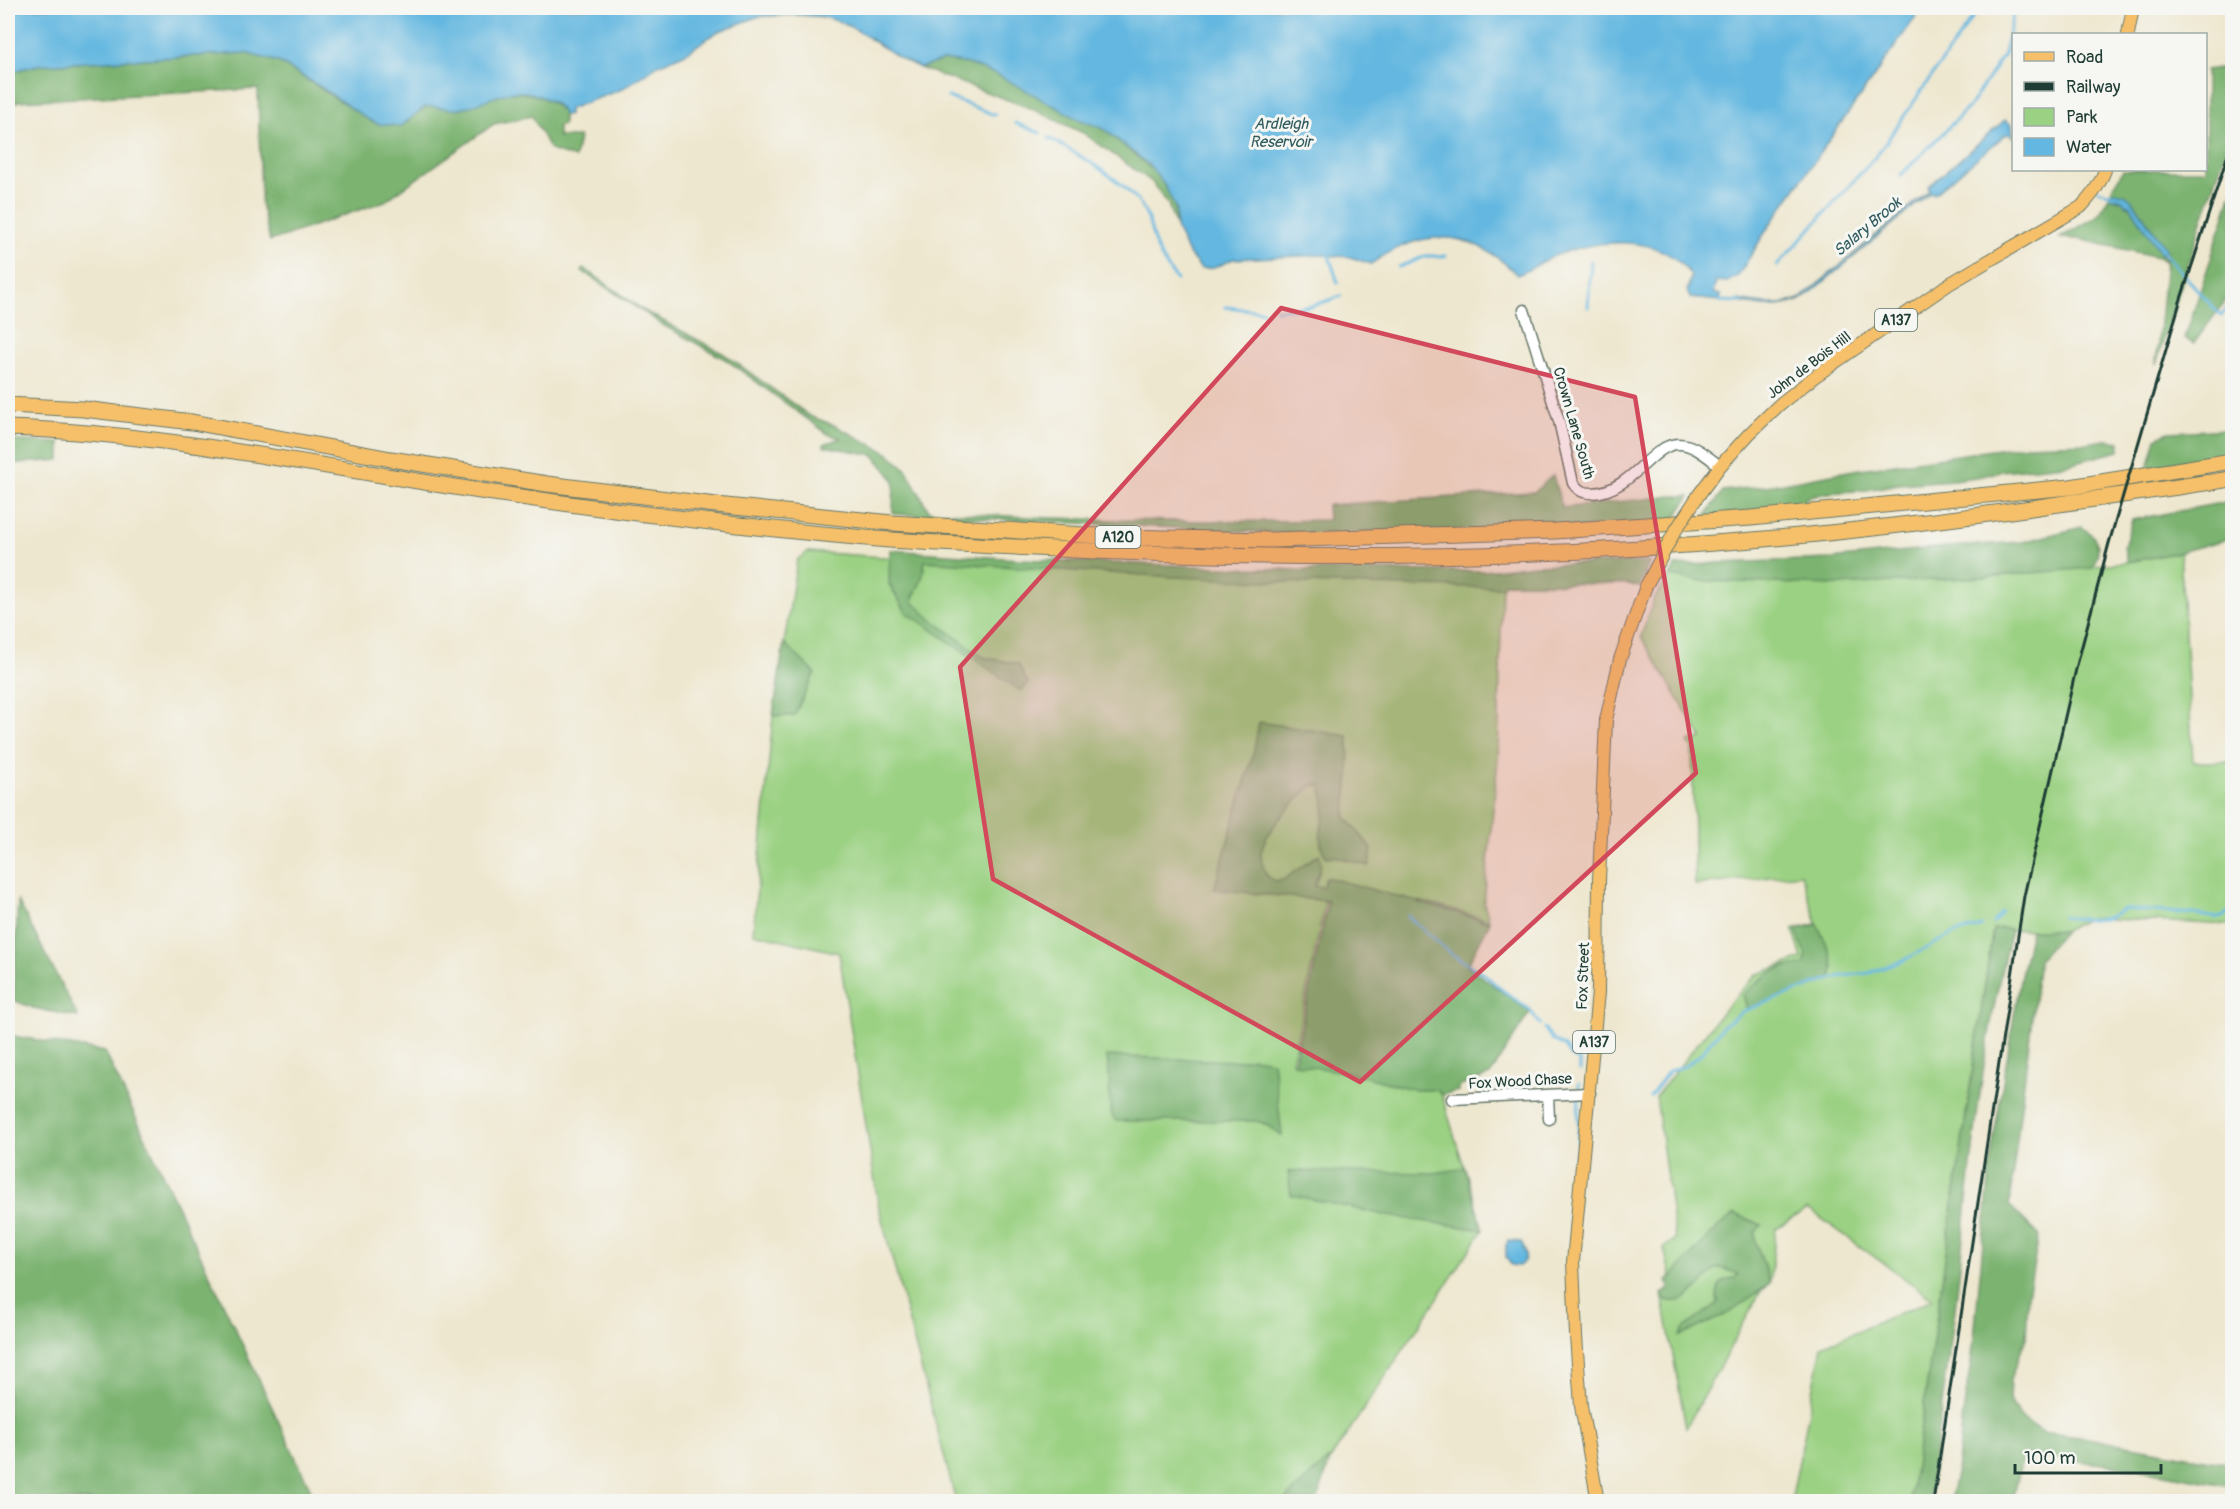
<svg xmlns="http://www.w3.org/2000/svg" width="2240" height="1509" viewBox="0 0 2240 1509" font-family="Pangolin,sans-serif">
  <rect width="100%" height="100%" fill="#f6f6f2"/>
  <filter id="ink" filterUnits="userSpaceOnUse"><feTurbulence type="fractalNoise" baseFrequency=".0167" numOctaves="2"/><feDisplacementMap in="SourceGraphic" scale="12" xChannelSelector="R" yChannelSelector="G"/><feConvolveMatrix kernelMatrix="1 2 1 2 8 2 1 2 1" color-interpolation-filters="sRGB"/></filter>
  <filter id="wash" filterUnits="userSpaceOnUse"><feTurbulence type="fractalNoise" baseFrequency=".008" numOctaves="4" result="noise"/><feDisplacementMap in="SourceGraphic" scale="24" xChannelSelector="R" yChannelSelector="G"/><feGaussianBlur stdDeviation="1.35" result="paint"/><feColorMatrix in="noise" values="0 0 0 0 0 0 0 0 0 0 0 0 0 0 0 0 0 1.4 0 .05"/><feComposite in="paint" operator="in"/></filter>
  <g filter="url(#wash)">
    <rect width="100%" height="100%" fill="#eee7cf"/>
    <!-- green -->
    <path fill="#9bd183" stroke="#5d875c" stroke-width="1.5" d="M808,552L991,564L1502,579L1498,758L1484,903L1489,920L1420,901L1406,916L1326,899L1292,1062L1324,1066L1435,1088L1442,1095L1483,1230L1331,1458L1298,1487L1285,1501H956L879,1208L839,953L753,933L773,716L797,560Z
      M2180,552L2193,762H2232V925L2089,918L2064,931L1993,929L1910,1501H1791L1822,1346L1933,1299L1808,1209L1776,1228L1770,1282L1761,1291L1686,1428L1662,1294L1670,1289L1667,1281L1671,1278L1664,1248L1675,1239L1656,1096L1728,1005L1756,975L1802,958L1793,929L1817,924L1801,874L1695,885L1692,749L1688,742L1702,738L1641,637L1654,599L1670,576L1838,585L2000,576L2128,562Z"/>
    <!-- forest -->
    <path fill="#7cb371" stroke="#4e7852" stroke-width="1.5" d="M245,53L279,62L373,122L401,126C409,120 417,107 427,106C437,105 448,110 459,108C472,107 483,99 494,96C518,89 546,93 563,112V125L558,126V137H579L575,158L550,150L532,116L494,124L385,201L270,241L261,203L258,89L18,101L8,108V73L38,65Z
      M944,60L969,64L1000,76L1104,129L1156,173L1167,188L1175,208L1176,227L1168,204L1152,182L1083,133L1030,108L920,68Z
      M2231,64L2232,133L2200,227L2156,364L2166,261L2158,257L2078,239L2060,238L2098,216L2109,197L2123,201L2127,206L2131,207L2166,260L2167,251L2134,202L2127,197L2111,191L2123,170H2206V70L2226,67Z
      M2232,193V292L2194,343L2185,338Z
      M584,268L643,310L724,354L810,416L836,426L888,453L906,469L929,511C1062,521 1195,523 1328,520L1327,505L1534,492L1553,475L1562,508L1672,496H1690L1670,526L1299,534L893,514L894,480L874,455L824,446V444L841,438L828,434L725,359L663,325L582,271Z
      M2232,429V453L2148,468L2156,438L2169,432Z
      M8,440L60,443V460L8,464Z
      M2106,440L2120,442L2119,451L2065,465L2001,471L1983,476L1954,480L1898,484L1867,490L1827,493L1806,498L1801,504L1705,517L1723,491L1773,485L1854,470L2027,445L2088,443Z
      M2232,501V538L2180,552L2128,562L2124,547L2132,520Z
      M2082,527C2100,539 2102,549 2092,568L1982,577L1838,585L1700,581L1670,576L1675,566L1719,563L1832,559L1934,548L2022,542Z
      M890,550L1018,559L1298,570L1484,571L1535,565L1650,562L1639,587L1628,584L1504,583L1503,587C1310,587 1117,574 925,561L922,579L913,598V602L931,619L983,657L1018,664L1028,683L1021,691L906,612L889,584Z
      M784,643L815,673L794,716H773Z
      M1259,722L1348,736L1349,775L1345,816L1372,849L1369,866L1334,856L1326,857C1316,841 1322,830 1324,814C1326,805 1322,794 1321,785L1311,786C1295,802 1259,834 1261,858C1262,864 1265,871 1267,876L1275,881L1283,880L1319,854C1324,865 1317,875 1315,886L1323,887L1326,877L1490,922L1467,966L1530,1012L1490,1075L1458,1087L1459,1091L1442,1095L1437,1090H1416L1351,1073L1294,1064L1328,901L1214,889L1254,751Z
      M18,901L78,1017L33,1008L13,1000Z
      M1817,924C1824,940 1839,963 1830,980L1747,1009L1743,995C1754,984 1767,973 1782,968C1790,965 1798,968 1805,963L1806,955L1796,930Z
      M2003,928L2011,930C1979,1054 1970,1182 1955,1309C1947,1373 1937,1436 1929,1499L1928,1501H1910L1993,929Z
      M2031,930L2064,931L2039,960L2009,1205L2039,1235L2028,1296L2026,1338L2010,1380L2009,1400L2021,1418L2042,1432L2087,1438L2232,1464V1486L2119,1466L2023,1454L2013,1501H1950L1958,1465L1962,1422L1973,1348L1992,1148L2020,980Z
      M8,1035L105,1052L316,1501H12L8,1486Z
      M1106,1056L1234,1061L1254,1058L1273,1061L1282,1135L1263,1123L1255,1121H1116C1105,1113 1113,1073 1106,1056Z
      M1465,1168L1483,1230L1389,1216L1291,1195L1288,1171L1434,1173Z
      M1735,1214L1762,1225L1755,1232V1240L1770,1283L1731,1312L1680,1336L1683,1329L1718,1303C1715,1289 1720,1279 1735,1278L1738,1274L1721,1268L1716,1269C1704,1280 1687,1308 1666,1300L1662,1294L1670,1289L1667,1281L1719,1226Z
      M1331,1458L1317,1501H1285L1298,1487Z"/>
    <!-- water -->
    <path fill="#64b7e0" stroke="#427a8a" stroke-width="1.5" d="M8,8H1922L1769,226L1738,276L1727,282L1716,281L1713,293L1721,295L1720,301L1690,298L1687,291L1691,276C1663,232 1597,239 1554,256C1541,261 1531,271 1517,275C1472,228 1423,227 1371,264L1350,257L1324,255L1233,259L1214,268L1201,269L1188,253L1181,239L1176,227V209L1165,186L1149,165L1104,129L1078,119L1000,76L969,64L944,60L920,68L901,59L855,29L837,21L824,17L799,15L766,16L757,17L717,32L686,53L658,65L622,89L569,109V115H563C562,107 555,103 548,100C509,79 491,104 457,109C446,110 435,105 425,107L401,126L378,124L369,120L319,86L279,62L245,53L38,65L8,72Z
      M2005,120L2012,125L2013,137L2009,134L2005,135L1934,194L1931,192L1807,296C1785,310 1762,307 1738,302L1739,300C1761,304 1780,308 1801,298L1930,190L1928,187Z
      M2113,191L2126,195L2132,200L2166,249L2161,254L2130,205L2125,204L2121,199L2110,195Z
      M1509,1241L1521,1242C1525,1251 1529,1259 1519,1266L1511,1265L1506,1257V1245Z"/>
    <g fill="none" stroke-linecap="round" stroke-linejoin="round">
      <!-- stream -->
      <path stroke="#64b7e0" stroke-width="3" d="M948,97L995,115
        M1015,123L1040,133
        M1049,138C1077,154 1126,181 1143,208C1150,220 1151,232 1155,244C1160,257 1168,269 1177,280
        M1901,175L1969,107L2004,54L2014,10
        M2098,190L2115,196
        M2161,249L2221,316L2232,302
        M1328,253L1338,283
        M1777,266L1877,155L1979,8
        M1399,267L1426,256H1446
        M1720,301L1742,302
        M1225,307L1263,311
        M1588,307L1591,261
        M1276,310L1312,306L1341,296
        M1408,916L1451,954L1484,974L1502,990L1530,1010L1540,1024
        M2063,916C2070,919 2100,921 2107,918C2114,915 2118,911 2125,909L2193,914L2218,918L2224,916L2232,909
        M1993,923L2002,912
        M1544,1028L1553,1040L1564,1046L1571,1057L1580,1061V1070
        M1650,1097L1669,1071L1685,1066L1699,1056L1723,1026L1743,1011L1824,981L1843,976L1869,973L1904,960L1953,934L1982,926
        M1571,1207L1578,1147L1579,1084"/>
    </g>
  </g>
  <g filter="url(#ink)">
    <g fill="none" stroke-linecap="round" stroke-linejoin="round">
      <defs>
        <path id="minor" d="M1524,310L1559,421L1573,483C1579,491 1583,493 1592,493C1632,492 1652,443 1679,444C1694,444 1709,458 1720,466
          M1548,1095L1549,1119
          M1452,1099L1590,1093"/>
        <path id="major" d="M2128,34L2133,8
          M1700,493L1720,466L1749,434L1780,404L1814,377L1949,284L2081,207C2092,195 2100,185 2105,170
          M1598,1502L1581,1406L1576,1336L1573,1262L1598,992L1599,880L1606,720L1620,659L1646,586"/>
        <path id="highway" d="M8,405L83,409L192,422L391,459L547,484L716,505L892,523L1116,537L1272,540L1555,531L1751,518L2070,487L2232,461
          M8,428C154,433 298,462 442,485C586,508 731,526 877,539C929,543 982,545 1034,548C1274,561 1514,560 1753,540C1914,527 2073,502 2232,479"/>
      </defs>
      <!-- minor casing -->
      <use href="#minor" stroke="#67786a" stroke-width="13"/>
      <!-- major casing -->
      <use href="#major" stroke="#67786a" stroke-width="14"/>
      <!-- highway casing -->
      <use href="#highway" stroke="#67786a" stroke-width="17"/>
      <!-- minor -->
      <use href="#minor" stroke="#fff" stroke-width="10"/>
      <!-- major -->
      <use href="#major" stroke="#f6c06b" stroke-width="12"/>
      <!-- highway -->
      <use href="#highway" stroke="#f6c06b" stroke-width="15"/>
      <!-- rail -->
      <path stroke="#1f3d34" stroke-width="3" d="M1933,1502L2024,896L2076,669L2109,543L2180,302L2232,142"/>
      <defs>
        <path id="major-bridge" d="M1646,586L1674,533L1700,493"/>
      </defs>
      <!-- major-bridge casing -->
      <use href="#major-bridge" stroke="#67786a" stroke-width="14" stroke-linecap="butt"/>
      <!-- major-bridge -->
      <use href="#major-bridge" stroke="#f6c06b" stroke-width="12"/>
    </g>
  </g>
  <!-- marked area -->
  <path fill="#d1495b" fill-opacity="0.2" stroke="#d1495b" stroke-width="4.5" stroke-linejoin="round" d="M1281,308L1635,397L1696,773L1360,1082L993,879L960,667Z"/>
  <g text-anchor="middle" stroke-width="6" stroke-linejoin="round" paint-order="stroke">
    <!-- shield labels -->
    <g fill="#f6f6f2" stroke="#60746d" stroke-width="1.5">
      <rect x="1875" y="309" width="42" height="22" rx="4.5"/>
      <rect x="1095.5" y="526" width="45" height="22" rx="4.5"/>
      <rect x="1573" y="1031" width="42" height="22" rx="4.5"/>
    </g>
    <g font-size="14" font-weight="bold" fill="#1f3d34">
      <text x="1896" y="325">A137</text>
      <text x="1118" y="542">A120</text>
      <text x="1594" y="1047">A137</text>
    </g>
    <!-- street labels -->
    <g font-size="15" fill="#1f3d34" stroke="#f6f6f2">
      <text transform="translate(1809 365) rotate(-37)" y="5">John de Bois Hill</text>
      <text transform="translate(1574 423) rotate(74)" y="5">Crown Lane South</text>
      <text transform="translate(1583 976) rotate(-88)" y="5">Fox Street</text>
      <text transform="translate(1520 1081) rotate(-3)" y="5">Fox Wood Chase</text>
    </g>
    <!-- water labels -->
    <g font-size="16" font-style="italic" fill="#305c5f" stroke="#f6f6f2">
      <text x="1281" y="129">Ardleigh<tspan x="1281" dy="18">Reservoir</tspan></text>
      <text transform="translate(1867 226) rotate(-40)" y="6">Salary Brook</text>
    </g>
  </g>
  <!-- margin -->
  <rect width="2240" height="1509" fill="none" stroke="#f6f6f2" stroke-width="30"/>
  <!-- legend -->
  <rect x="2012" y="33" width="195" height="138" fill="#f6f6f2" stroke="#a0aca6" stroke-width="1.5"/>
  <rect x="2024" y="52" width="30" height="9" fill="#f6c06b" stroke="#a0aca6" stroke-width="1.5"/>
  <text x="2066" y="63" font-size="18" fill="#1f3d34">Road</text>
  <rect x="2024" y="82" width="30" height="9" fill="#1f3d34" stroke="#a0aca6" stroke-width="1.5"/>
  <text x="2066" y="93" font-size="18" fill="#1f3d34">Railway</text>
  <rect x="2024" y="108" width="30" height="18" fill="#9bd183" stroke="#a0aca6" stroke-width="1.5"/>
  <text x="2066" y="123" font-size="18" fill="#1f3d34">Park</text>
  <rect x="2024" y="138" width="30" height="18" fill="#64b7e0" stroke="#a0aca6" stroke-width="1.5"/>
  <text x="2066" y="153" font-size="18" fill="#1f3d34">Water</text>
  <!-- scale -->
  <path d="M2015 1464v9h146v-9" fill="none" stroke="#1f3d34" stroke-width="3"/>
  <text x="2024" y="1464" font-size="18" fill="#1f3d34" stroke="#f6f6f2" stroke-width="4.5" paint-order="stroke">100 m</text>
</svg>
